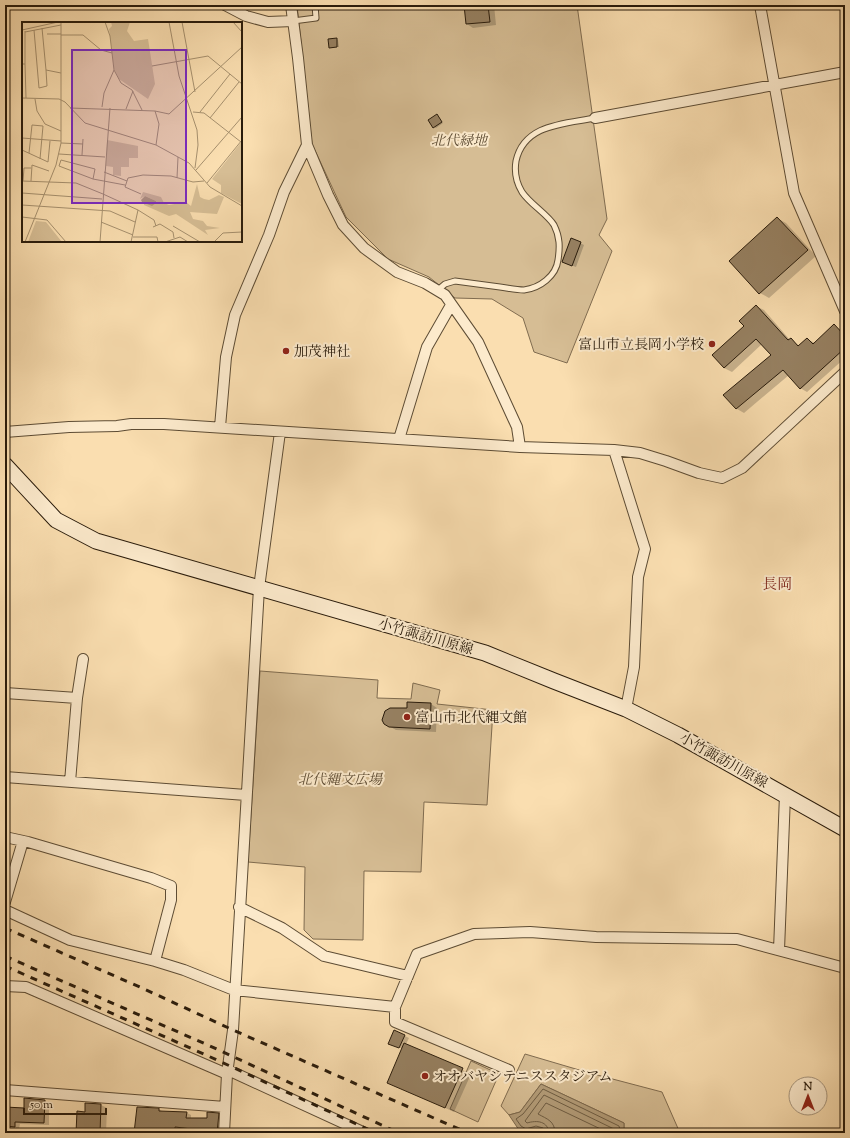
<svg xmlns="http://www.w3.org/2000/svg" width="850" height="1138" viewBox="0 0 850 1138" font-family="'Sorts Mill Goudy','Noto Serif JP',serif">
  <rect width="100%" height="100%" fill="#fadeb0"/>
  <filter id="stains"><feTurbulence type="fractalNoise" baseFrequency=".005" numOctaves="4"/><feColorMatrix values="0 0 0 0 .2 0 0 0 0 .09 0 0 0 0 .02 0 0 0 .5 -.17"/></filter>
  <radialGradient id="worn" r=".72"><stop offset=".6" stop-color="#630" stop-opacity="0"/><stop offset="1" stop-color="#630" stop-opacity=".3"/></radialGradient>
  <!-- green -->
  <path fill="#d6bd94" stroke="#806c50" d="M297,5H577L607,219L599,235L612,251L567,363L534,352L523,318L492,299L455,298L429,277L388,259L346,217L312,144Z
    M260,671L378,680L377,698L411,699L413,683L440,690L437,704L493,710L487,805L424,802L421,872L364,871L363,940L313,939L304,930L305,867L248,862Z
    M525,1054L586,1072L662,1092L680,1133H624V1123L541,1084L520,1112L509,1115L501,1106Z
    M471,1061L499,1074L478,1122L450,1109Z"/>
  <!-- water -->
  <path fill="#b39c78" stroke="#7c684c" d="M541,1084L624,1123V1133H548L536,1130L526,1132L519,1130L509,1115L520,1112Z"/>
  <!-- shadow -->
  <path fill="#0003" d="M465,5H494L496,25L473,28L467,24Z
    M336,39L338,40L339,47H330Z
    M437,115L443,123L436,128L434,127Z
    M777,218L786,223L816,256L769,298L760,293L731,261Z
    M580,243L584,245L576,267L563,262Z
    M756,306L764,310L790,340L800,346L807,339L815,343L834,326L841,330L845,334V358L807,392L800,388L789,375L744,413L737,409L725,395L772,355L762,344L732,372L724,368Z
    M431,704L437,708L436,732L396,730L385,724L408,709Z
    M395,1031L409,1038L406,1044L471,1074L454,1112L388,1082L403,1049L394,1045Z
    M44,1101L49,1103V1125L20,1124L19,1129L5,1128V1108L25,1109Z
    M86,1104L101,1105L107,1108L106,1133H77L86,1113Z
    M159,1109L163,1112L187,1113L191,1115V1119H208L218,1114L223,1117L222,1133H136Z"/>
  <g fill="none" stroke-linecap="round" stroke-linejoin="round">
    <!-- shore -->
    <path stroke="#6e5c42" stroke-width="1" d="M544,1133L543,1128L536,1126L526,1129L521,1126L516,1119L523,1114L543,1089L619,1126L621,1133
      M549,1133C548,1121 537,1120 527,1123L525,1121L544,1095L614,1129L615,1133
      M555,1133C555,1121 547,1119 538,1114L546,1103L609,1133"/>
  </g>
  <!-- building -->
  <path fill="#968061" stroke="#291b0b" d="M464,5H488L490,22L466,24Z
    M337,38V47L329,48L328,39Z
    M437,114L442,122L433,128L428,120Z
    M777,217L808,250L759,294L729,261Z
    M571,238L581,242L572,266L562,262Z
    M756,305L788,340L791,338L798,346L807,338L813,344L834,324L845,336V348L800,389L783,370L736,409L723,395L771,355L756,339L724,368L712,355L744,326L739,321Z
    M407,702L431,703L430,729L389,727L384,724L382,720L385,711L390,708H407Z
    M394,1030L405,1035L399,1048L388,1044Z
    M404,1043L463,1068L445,1108L387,1083Z
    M24,1098L45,1100L44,1123L15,1122V1127L5,1126V1107L24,1108Z
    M85,1103L101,1104L100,1133H76L77,1111L85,1112Z
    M137,1107L159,1108V1111L187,1112L186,1118H207V1112L219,1113L217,1133H192V1129L175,1127V1132L157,1131V1133H134Z"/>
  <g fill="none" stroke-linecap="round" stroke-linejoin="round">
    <defs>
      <path id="lane" d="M293,21L316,18L315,5
        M438,290L445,284L455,281C470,283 485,285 500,287C508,288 516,290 524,290C540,288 556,276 558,260C560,247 560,237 554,225C547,214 530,204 522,192C516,182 514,173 516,161C524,124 564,124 595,118"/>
      <path id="street" d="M225,5L246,16L268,22L293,21
        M760,5L794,193L845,311
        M595,118L845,72
        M307,145L328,195L343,225L364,248L397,272L425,283L445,295L478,342L517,427L520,447
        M220,427L226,357L235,315L269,235L284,192L307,145L298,58L291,5
        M5,432L69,427L117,426L131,424H164L520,447L614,450L640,453L666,461L699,473L722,478L742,468L845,372
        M399,439L427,347L451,305
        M614,450L645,549L638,577L634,667L626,709
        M5,693L77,698
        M5,777L246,795
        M70,782L77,698L83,659
        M5,837L28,842L151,878L171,886V900L155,961
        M5,902L23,841
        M239,907L282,928L324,956L408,976
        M5,910L70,940L155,961L184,970L234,990L395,1007
        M779,950L785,795
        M5,986L26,987L227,1074
        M228,1070L365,1133
        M509,1070L395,1022V1007L417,954L474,934L530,932L596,937L737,939L845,968
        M5,1090L225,1107
        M224,1133L227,1074L233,1030L259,588L280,432"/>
      <path id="secondary" d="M5,465L56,520L96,541L485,653L554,681L626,709L678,735L845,829"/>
    </defs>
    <!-- lane casing -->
    <use href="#lane" stroke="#5d4c34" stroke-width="7"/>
    <!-- street casing -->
    <use href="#street" stroke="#5d4c34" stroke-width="12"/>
    <!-- secondary casing -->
    <use href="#secondary" stroke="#291b0b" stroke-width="17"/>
    <!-- lane -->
    <use href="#lane" stroke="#fceacc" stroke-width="5"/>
    <!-- street -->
    <use href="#street" stroke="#fceacc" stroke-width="10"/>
    <!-- secondary -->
    <use href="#secondary" stroke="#fceacc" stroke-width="15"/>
    <!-- rail -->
    <path stroke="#291b0b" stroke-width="3" stroke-dasharray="7 7" stroke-linecap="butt" d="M5,928L142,988L233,1030L468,1133
      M5,956L210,1046L399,1133
      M5,966L206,1055L376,1133"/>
  </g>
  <!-- markers -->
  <g fill="#8f2418" stroke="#fceacc" stroke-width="1.5">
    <circle cx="712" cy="344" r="4"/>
    <circle cx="286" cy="351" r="4"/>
    <circle cx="407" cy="717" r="4"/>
    <circle cx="425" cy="1076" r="4"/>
  </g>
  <g text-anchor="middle" stroke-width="4" stroke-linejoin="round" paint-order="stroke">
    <!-- park labels -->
    <g font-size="14" font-style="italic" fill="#5d4c34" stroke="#fceacc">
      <text x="459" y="145">北代緑地</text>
      <text x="340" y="784">北代縄文広場</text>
    </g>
    <!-- poi labels -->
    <g font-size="14" fill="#291b0b" stroke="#fceacc" text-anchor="start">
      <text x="704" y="349" text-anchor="end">富山市立長岡小学校</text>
      <text x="294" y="356">加茂神社</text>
      <text x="415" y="722">富山市北代縄文館</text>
      <text x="433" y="1081">オオバヤシテニススタジアム</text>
    </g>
    <!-- street labels -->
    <g font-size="14" fill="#291b0b" stroke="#fceacc">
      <text transform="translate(426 636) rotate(16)" y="5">小竹諏訪川原線</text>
      <text transform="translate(724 760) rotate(29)" y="5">小竹諏訪川原線</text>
    </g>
    <!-- neighbourhood labels -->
    <g font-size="15" fill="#7a1f14" stroke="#fceacc">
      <text x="777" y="589">長岡</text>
    </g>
  </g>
  <!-- overview -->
  <g transform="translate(22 22)">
    <rect width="220" height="220" fill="#fadeb0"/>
    <path d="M89,0H108L105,9L112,19L126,17L133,62L126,77L97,57L92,47L87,7L90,4ZM85,118L116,124V136H107V145H99V154L91,153V145L84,144ZM220,119V182L199,171V163L190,157ZM175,162L178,175L182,177L187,178L197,173L202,175L195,192L168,190L171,197L181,199L185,204L198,206L183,208L186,213L154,192L147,194L122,183V180L134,179L123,174L118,177L121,170L139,175L142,181L147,183L164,180L169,184ZM14,199L24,200L40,220H6Z" fill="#d6bd94"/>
    <path d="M123,174L134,179V181L130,184L120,180L119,178Z" fill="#b39c78"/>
    <path fill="none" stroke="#a6906e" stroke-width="1" d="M147,0L157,54L175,108L176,123L173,146M160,0L173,70M211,0L220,10M20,6L24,48L39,51M0,8L36,0M12,8L17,66L25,64L24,48M3,10L39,3M25,12H39M39,13H61L79,28L90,31M0,42H3L4,76M3,42V9M130,44L186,34L220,62M92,48L99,61L110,68L120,88M0,76L37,77L43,80L63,101L134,123L167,141L188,165L220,184M13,77L15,89L23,102L39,109M80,85L82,71L92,48L88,14L83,0M48,86L133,89L147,92L220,25M104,87L111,69M133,89L137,102L134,123M171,90L182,91L219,120M178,90L208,52M188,96L217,60M0,116L39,119M39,121L61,122M0,128L26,140L28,119M7,131L10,103L21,104L18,137M37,132L83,135M60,133L61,117M174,148L220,95M82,150L105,159M155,156L156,135M71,157L37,144L39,138L73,147L71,157L103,163M0,159L54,161L81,172M1,159L2,146H9M9,159L10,143L27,149M185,161L220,118M0,171L80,177M81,172L116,188L109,220M119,172L103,165L106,156L121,153L149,154L171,160L182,159M0,183L88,189L113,200M116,188L132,198L134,204M0,195L25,198L44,220M79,200L111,213M151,204L178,220M131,205L138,202L151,210L152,216M111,215H135L136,220M3,220L34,143L39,121V0M78,220L88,86M143,220L158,215L166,220M192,220L201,211L220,210"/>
    <path fill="#7b2cbf" fill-opacity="0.15" stroke="#7b2cbf" stroke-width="2" d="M50,28H164V181H50Z"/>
    <rect width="220" height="220" fill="none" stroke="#291b0b" stroke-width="2"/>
  </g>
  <!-- margin -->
  <rect width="850" height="1138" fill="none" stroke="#fadeb0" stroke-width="20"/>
  <rect x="6" y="6" width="838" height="1126" fill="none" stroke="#291b0b" stroke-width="2"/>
  <rect x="10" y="10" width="830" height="1118" fill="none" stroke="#291b0b"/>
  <!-- north arrow -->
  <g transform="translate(808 1096)"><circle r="19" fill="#fceacc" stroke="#a8977f"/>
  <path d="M0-3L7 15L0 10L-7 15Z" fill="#8f2418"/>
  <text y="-6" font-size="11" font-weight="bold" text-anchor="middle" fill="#291b0b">N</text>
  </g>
  <!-- scale -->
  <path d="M24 1108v6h82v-6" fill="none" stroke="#291b0b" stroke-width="2"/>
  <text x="30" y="1108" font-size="12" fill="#291b0b" stroke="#fceacc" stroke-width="3" paint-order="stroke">50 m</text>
  <rect width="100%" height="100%" filter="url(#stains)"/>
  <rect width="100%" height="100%" fill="url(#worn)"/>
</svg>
